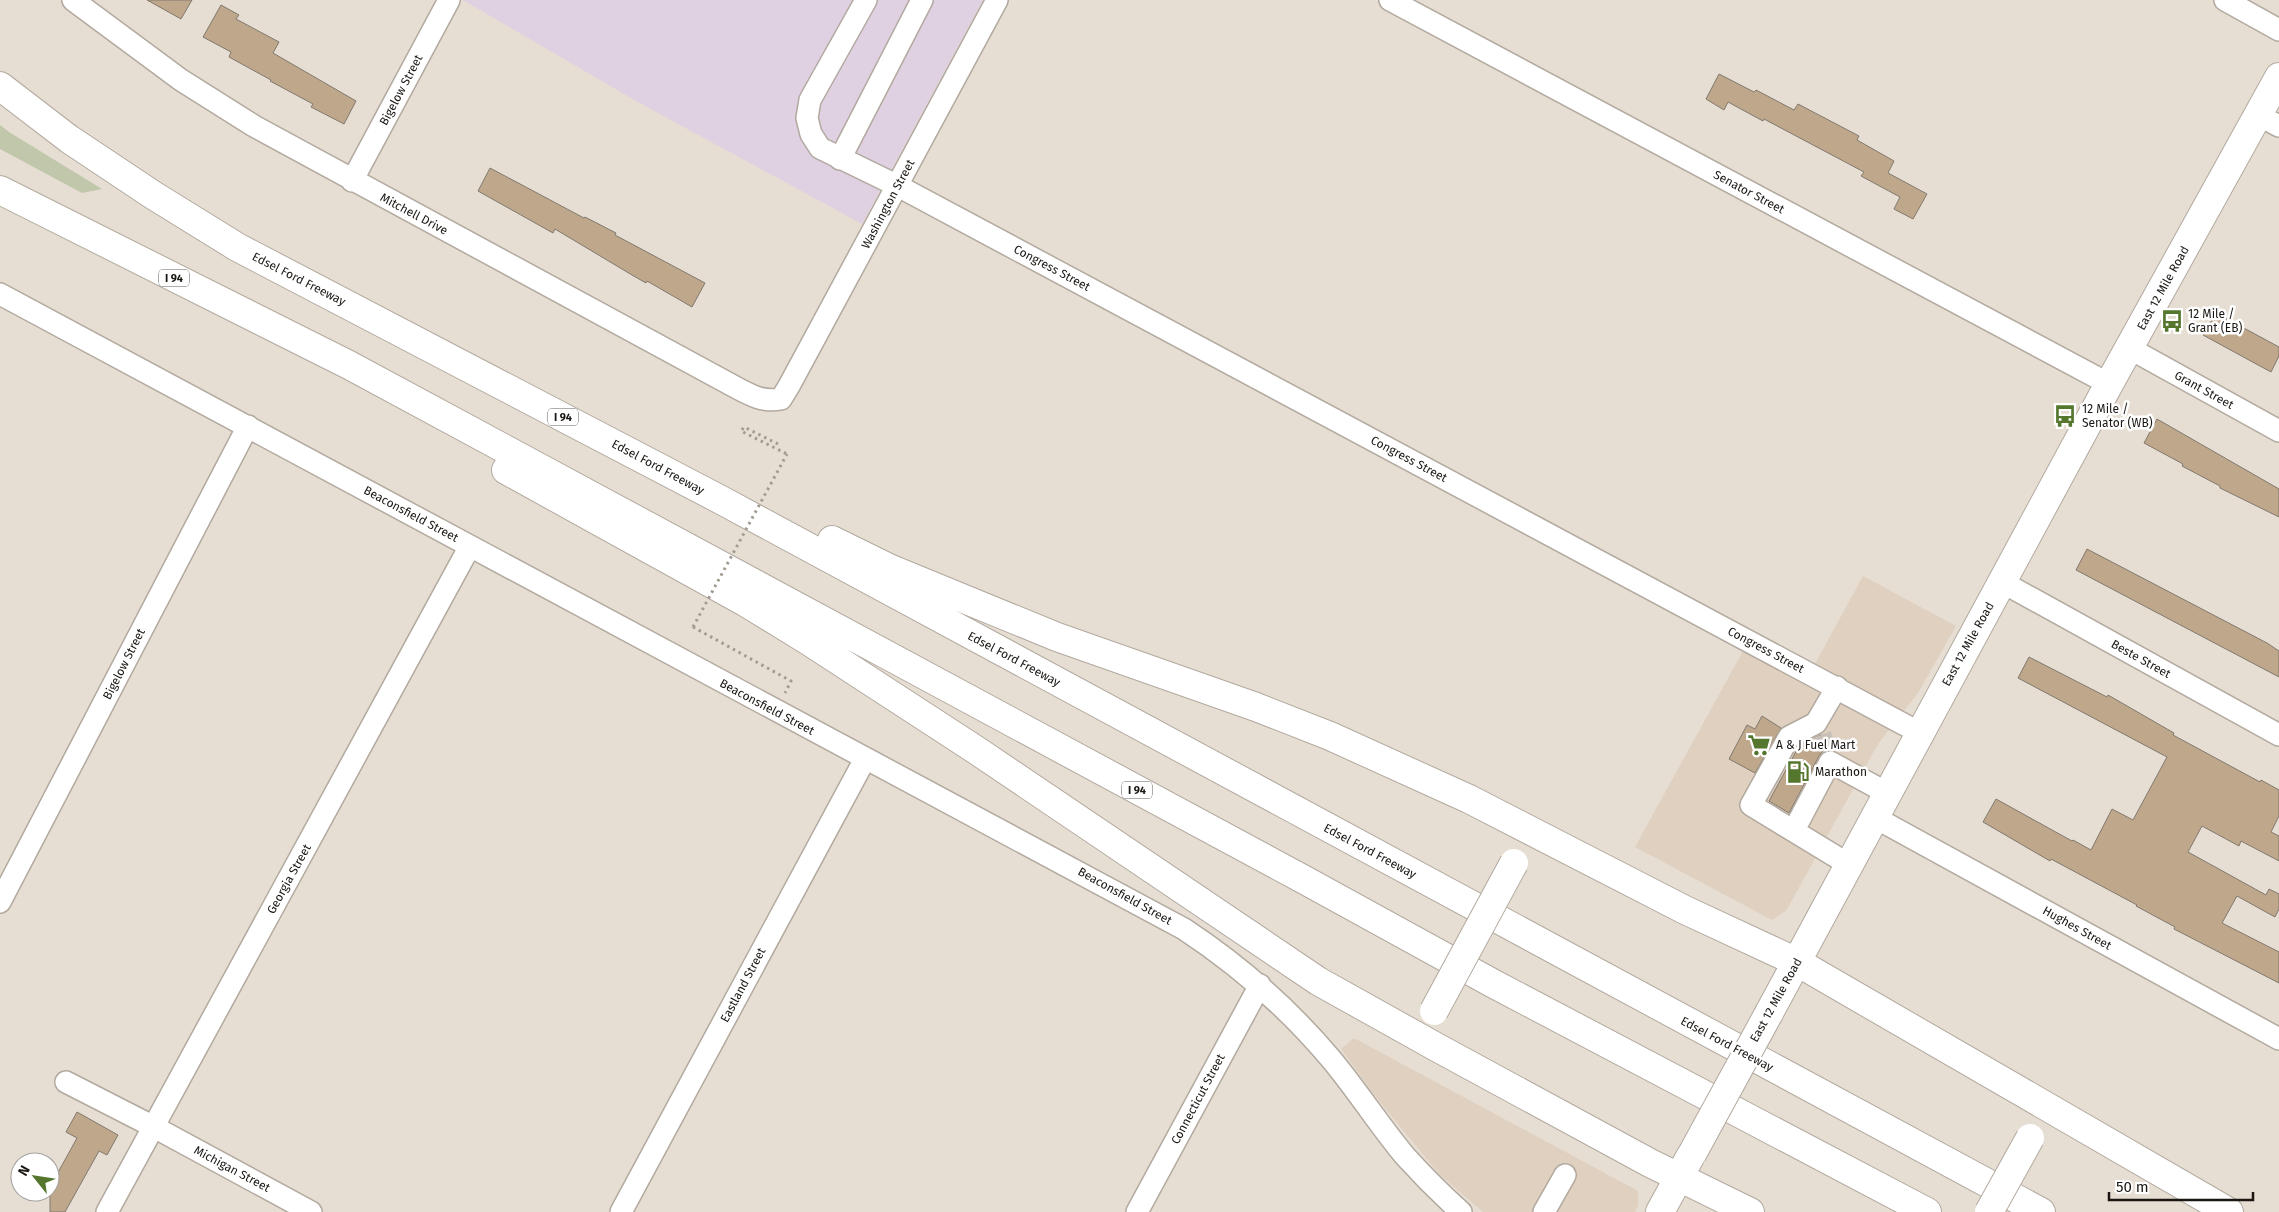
<svg xmlns="http://www.w3.org/2000/svg" width="2279" height="1212" viewBox="0 0 2279 1212" font-family="'Fira Sans',sans-serif">
  <rect width="100%" height="100%" fill="#e7ded3"/>
  <!-- built -->
  <path fill="#dfd0c0" d="M1863,576L1956,626L1918,693L1878,744L1791,902L1786,911L1772,920L1635,847L1743,651L1804,684Z
    M1354,1038L1638,1191V1205L1635,1212H1483L1439,1174L1379,1101L1341,1049Z"/>
  <!-- education -->
  <path fill="#dfd0e2" d="M463,0H983L862,224L636,101Z"/>
  <!-- green -->
  <path fill="#c0c7ab" d="M0,125L9,132L102,189L82,193L0,149Z"/>
  <!-- building -->
  <path fill="#bea78a" stroke="#81796f" d="M147,0H192L181,19Z
    M221,5L239,15L236,19L279,42L273,53L356,101L344,124L311,107L313,104L270,81L271,80L229,57L231,52L203,37Z
    M1719,74L1754,92L1756,90L1794,110L1798,104L1859,136L1857,140L1894,161L1888,173L1927,194L1913,219L1894,209L1900,197L1861,176L1864,172L1764,119L1763,121L1728,102L1724,110L1706,99Z
    M490,168L584,218L585,217L616,233L615,235L705,283L692,307L647,281L646,283L632,275L555,229L553,233L478,191Z
    M2216,313L2279,347V356L2271,372L2203,335Z
    M2157,419L2279,489V517L2220,488V486L2182,466L2183,464L2144,443Z
    M2087,549L2267,643L2279,651V677L2076,570Z
    M2029,657L2107,697L2108,695L2174,733L2173,735L2260,782L2261,780L2279,790V816L2271,832L2279,836V861L2241,841L2239,846L2202,826L2188,852L2266,895L2269,889L2279,894V909L2275,917L2237,896L2222,923L2279,952V983L2174,929L2175,927L2136,906L2137,905L2051,859L2050,861L1983,822L1996,799L2072,841L2073,840L2091,850L2112,809L2133,820L2167,757L2018,678Z
    M1762,716L1781,728L1755,773L1729,759L1747,725L1755,729Z
    M1821,735L1830,740L1819,756L1789,813L1769,801L1799,746Z
    M77,1112L118,1135L107,1155L99,1151L65,1212H50V1187L77,1138L66,1132Z"/>
  <g fill="none" stroke-linecap="round" stroke-linejoin="round">
    <!-- minor-tunnel -->
    <path stroke="#c8c0b6" stroke-width="21" stroke-dasharray="21 11" stroke-linecap="butt" d="M1821,735L1826,748"/>
    <defs>
      <path id="minor" d="M73,0L181,80L254,126L737,388C752,396 763,402 781,399L789,386L997,0
        M866,0L810,100L807,118L811,134L820,148L898,186L1920,733
        M1390,0L2109,384
        M2225,0L2279,30
        M2258,115L2279,126
        M840,159L922,0
        M352,181L449,0
        M0,294L1184,929C1240,966 1288,1008 1331,1059C1357,1090 1379,1125 1405,1156C1423,1176 1441,1194 1461,1212
        M2129,348L2279,431
        M2002,582L2279,735
        M1837,687L1816,723L1789,737L1751,805L1848,864
        M1874,817L2279,1039
        M1794,830L1830,762L1887,793
        M0,902L248,426
        M66,1082L154,1127L311,1212
        M107,1212L470,546
        M621,1212L865,759
        M1137,1212L1260,985
        M1544,1212L1565,1175"/>
      <path id="major" d="M1769,1013L2109,384L2279,77
        M1660,1212L1690,1157"/>
      <path id="highway" d="M0,86L69,139L153,195L237,247L723,501L2041,1212
        M0,190L349,365L1301,878L1494,984L1927,1212
        M506,470L745,602L807,640L976,750L1318,981L1438,1048L1650,1163L1750,1212
        M832,540L891,569L1057,637L1256,707L1330,736L1469,799L1685,910L1797,962L2229,1212"/>
    </defs>
    <!-- minor casing -->
    <use href="#minor" stroke="#b2a99f" stroke-width="24"/>
    <!-- major casing -->
    <use href="#major" stroke="#b2a99f" stroke-width="30"/>
    <!-- highway casing -->
    <use href="#highway" stroke="#b2a99f" stroke-width="30"/>
    <!-- path -->
    <path stroke="#a29b92" stroke-width="3" stroke-dasharray="2.5 4" stroke-linecap="butt" d="M778,444L744,427L741,431L787,454
      M693,627L791,681L785,693"/>
    <!-- minor -->
    <use href="#minor" stroke="#fff" stroke-width="21"/>
    <!-- major -->
    <use href="#major" stroke="#fff" stroke-width="28"/>
    <!-- highway -->
    <use href="#highway" stroke="#fff" stroke-width="28"/>
    <defs>
      <path id="major-bridge" d="M1692,1154L1769,1013"/>
      <path id="highway-bridge" d="M1434,1011L1514,863
        M1989,1212L2030,1138"/>
    </defs>
    <!-- major-bridge casing -->
    <use href="#major-bridge" stroke="#b2a99f" stroke-width="30" stroke-linecap="butt"/>
    <!-- highway-bridge casing -->
    <use href="#highway-bridge" stroke="#b2a99f" stroke-width="30" stroke-linecap="butt"/>
    <!-- path-bridge -->
    <path stroke="#a29b92" stroke-width="3" stroke-dasharray="2.5 4" stroke-linecap="butt" d="M693,627L787,454"/>
    <!-- major-bridge -->
    <use href="#major-bridge" stroke="#fff" stroke-width="28"/>
    <!-- highway-bridge -->
    <use href="#highway-bridge" stroke="#fff" stroke-width="28"/>
  </g>
  <!-- icons -->
  <defs>
    <symbol id="bus-bare" viewBox="-9 -9 18 18"><path d="M-5-6H5V4H4V6H2V4H-2V6H-4V4H-5ZM-3.5-4V0h7V-4ZM-3.5 1.2v1.5H-2V1.2ZM2 1.2v1.5H3.5V1.2Z" fill="#54762d" stroke="#fff" stroke-width="2.5" paint-order="stroke"/></symbol>
    <symbol id="supermarket-bare" viewBox="-9 -9 18 18"><path d="M-6-5.5h2.5l.6 2H6L4.5 2H-2.5L-4.4-4H-6ZM-1.5 3.2a1.3 1.3 0 1 0 .1 0ZM3 3.2a1.3 1.3 0 1 0 .1 0Z" fill="#54762d" stroke="#fff" stroke-width="2.5" paint-order="stroke"/></symbol>
    <symbol id="fuel-bare" viewBox="-9 -9 18 18"><path d="M-5.5-6h7V0h2V4h1.3V-2.5L3-4.5l.8-.8L6-3V5H2.5V1h-1V6h-7ZM-4.2-4.7v3.2H.2V-4.7Z" fill="#54762d" stroke="#fff" stroke-width="2.5" paint-order="stroke"/></symbol>
  </defs>
  <g fill-rule="evenodd">
    <use href="#bus-bare" x="2156" y="305" width="32" height="32"/>
    <use href="#bus-bare" x="2049" y="400" width="32" height="32"/>
    <use href="#supermarket-bare" x="1743" y="729" width="32" height="32"/>
    <use href="#fuel-bare" x="1782" y="756" width="32" height="32"/>
  </g>
  <g text-anchor="middle" stroke-width="5" stroke-linejoin="round" paint-order="stroke">
    <!-- shield labels -->
    <g fill="#fff" stroke="#5f5d5a" stroke-width="1">
      <rect x="159" y="269.5" width="30" height="17" rx="4"/>
      <rect x="548" y="408.5" width="30" height="17" rx="4"/>
      <rect x="1122" y="781.5" width="30" height="17" rx="4"/>
    </g>
    <g font-size="11" font-weight="bold" fill="#1a1713">
      <text x="174" y="282">I 94</text>
      <text x="563" y="421">I 94</text>
      <text x="1137" y="794">I 94</text>
    </g>
    <!-- street labels -->
    <g font-size="12" fill="#1a1713" stroke="#fff">
      <text transform="translate(401 90) rotate(-62)" y="4">Bigelow Street</text>
      <text transform="translate(1749 192) rotate(28)" y="4">Senator Street</text>
      <text transform="translate(888 204) rotate(-62)" y="4">Washington Street</text>
      <text transform="translate(414 214) rotate(28)" y="4">Mitchell Drive</text>
      <text transform="translate(1052 268) rotate(28)" y="4">Congress Street</text>
      <text transform="translate(299 279) rotate(27)" y="4">Edsel Ford Freeway</text>
      <text transform="translate(2163 288) rotate(-61)" y="4">East 12 Mile Road</text>
      <text transform="translate(2204 390) rotate(29)" y="4">Grant Street</text>
      <text transform="translate(1409 459) rotate(28)" y="4">Congress Street</text>
      <text transform="translate(658 467) rotate(28)" y="4">Edsel Ford Freeway</text>
      <text transform="translate(411 514) rotate(28)" y="4">Beaconsfield Street</text>
      <text transform="translate(1968 644) rotate(-61)" y="4">East 12 Mile Road</text>
      <text transform="translate(1766 650) rotate(28)" y="4">Congress Street</text>
      <text transform="translate(1014 659) rotate(28)" y="4">Edsel Ford Freeway</text>
      <text transform="translate(2141 659) rotate(29)" y="4">Beste Street</text>
      <text transform="translate(124 664) rotate(-63)" y="4">Bigelow Street</text>
      <text transform="translate(767 707) rotate(28)" y="4">Beaconsfield Street</text>
      <text transform="translate(1370 851) rotate(28)" y="4">Edsel Ford Freeway</text>
      <text transform="translate(289 879) rotate(-61)" y="4">Georgia Street</text>
      <text transform="translate(1125 896) rotate(29)" y="4">Beaconsfield Street</text>
      <text transform="translate(2077 928) rotate(29)" y="4">Hughes Street</text>
      <text transform="translate(743 985) rotate(-62)" y="4">Eastland Street</text>
      <text transform="translate(1776 1000) rotate(-61)" y="4">East 12 Mile Road</text>
      <text transform="translate(1727 1044) rotate(28)" y="4">Edsel Ford Freeway</text>
      <text transform="translate(1198 1099) rotate(-62)" y="4">Connecticut Street</text>
      <text transform="translate(232 1169) rotate(28)" y="4">Michigan Street</text>
    </g>
    <!-- poi labels -->
    <g font-size="12" fill="#1a1713" stroke="#fff" text-anchor="start">
      <text x="2188" y="318">12 Mile /<tspan x="2188" dy="14">Grant (EB)</tspan></text>
      <text x="2082" y="413">12 Mile /<tspan x="2082" dy="14">Senator (WB)</tspan></text>
      <text x="1776" y="749">A &amp; J Fuel Mart</text>
      <text x="1815" y="776">Marathon</text>
    </g>
  </g>
  <!-- north arrow -->
  <g transform="translate(35 1177) rotate(300)"><circle r="24" fill="#ffffff" stroke="#a3a2a1"/>
  <path d="M0-4L9 19L0 12L-9 19Z" fill="#54762d"/>
  <text y="-8" font-size="14" font-weight="bold" text-anchor="middle" fill="#1a1713">N</text>
  </g>
  <!-- scale -->
  <path d="M2109 1192v8h144v-8" fill="none" stroke="#1a1713" stroke-width="2.5"/>
  <text x="2116" y="1192" font-size="15" fill="#1a1713" stroke="#ffffff" stroke-width="4" paint-order="stroke">50 m</text>
</svg>
